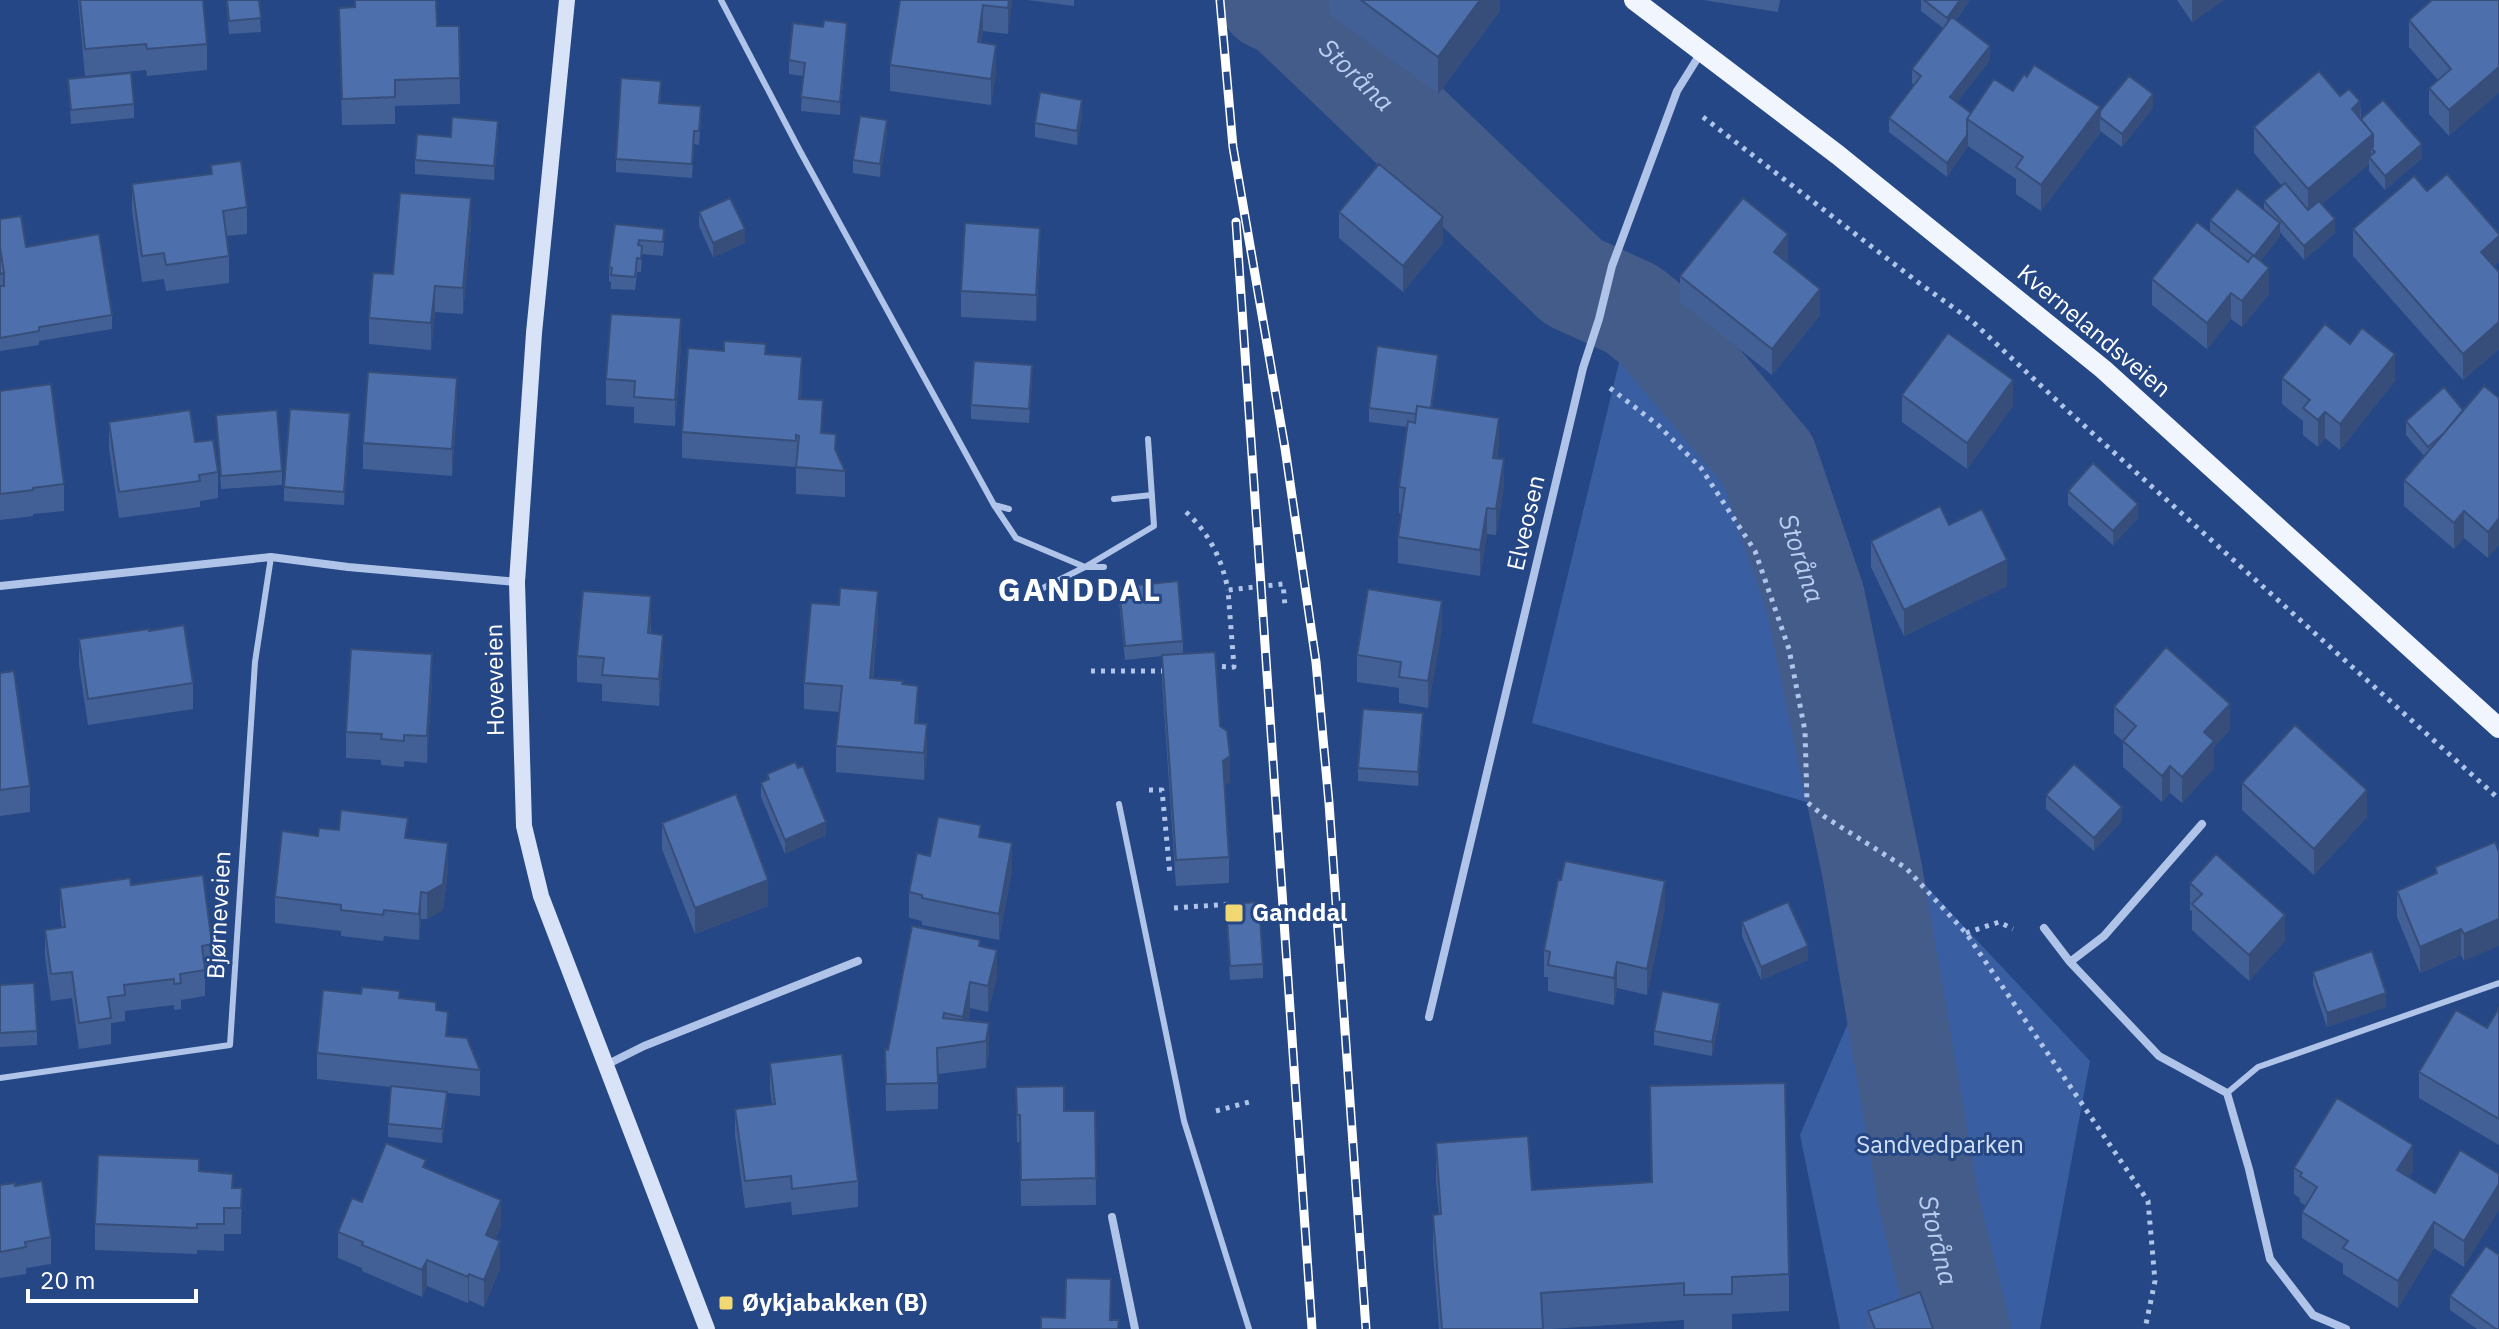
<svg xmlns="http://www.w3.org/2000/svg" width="2499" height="1329" viewBox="0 0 2499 1329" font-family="'IBM Plex Sans',sans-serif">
  <rect width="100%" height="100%" fill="#254785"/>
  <!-- green -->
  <path fill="#395fa2" d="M1632,309L1706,386L1747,463L1796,591L1807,802L1532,723Z
    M1913,872L2090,1061L2040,1329H1840L1800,1135Z"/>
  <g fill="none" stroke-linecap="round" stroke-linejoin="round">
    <!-- river -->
    <path stroke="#445c89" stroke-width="100" id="s1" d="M1269,0L1286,8L1573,282L1632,309L1657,329L1768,460L1815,598L1872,870L1929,1204L1960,1329"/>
    <!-- path -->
    <path stroke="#afc4e8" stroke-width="5" stroke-dasharray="4 6" stroke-linecap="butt" d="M1703,117L1919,283L1972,321L2069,412L2499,799
      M1610,388L1658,425L1701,468L1755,551L1789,649L1805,731L1807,802L1825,817L1906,868L1966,933L2148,1201L2155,1281L2145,1329
      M1186,512C1209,533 1222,559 1228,590
      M1212,666L1234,667L1228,590L1283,584L1285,606
      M1091,671H1166
      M1149,790H1162L1170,875
      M1174,908L1231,904
      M1966,933L1999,922L2013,929
      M1216,1111L1249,1102"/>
    <!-- service -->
    <path stroke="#afc4e8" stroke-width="6" d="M721,0L800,151L994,505L1016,538L1085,567H1104
      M1114,499L1152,495
      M994,505L1009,509
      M1043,588L1085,567L1154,526L1148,439
      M1119,804L1184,1121L1249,1329
      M0,1078L230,1045L255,662L271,557
      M2227,1093L2258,1067L2499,983"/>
    <!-- minor -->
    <path stroke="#afc4e8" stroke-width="8" d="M0,586L271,557L348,567L517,582
      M2044,928L2070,962L2159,1056L2227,1093L2249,1169L2270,1259L2313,1315L2346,1329
      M2070,962L2104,936L2202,824
      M1429,1017L1583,368L1599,319L1612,266L1677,91L1702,51
      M606,1065L644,1046L858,961
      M1112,1217L1135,1329"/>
    <!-- secondary -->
    <path stroke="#d9e3f7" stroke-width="16" d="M567,0L534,333L517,582L524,826L541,896L707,1329"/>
    <!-- primary -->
    <path stroke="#f1f5fe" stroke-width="20" d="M1634,0L1838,155L2103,369L2499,728"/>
    <defs>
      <path id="rail" d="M1220,0L1233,147L1285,448L1316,662L1329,803L1366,1329
        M1236,222L1312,1329"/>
    </defs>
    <!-- rail casing -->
    <use href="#rail" stroke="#fff" stroke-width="9"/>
    <!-- rail -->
    <use href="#rail" stroke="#254785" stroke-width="6" stroke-dasharray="18" stroke-linecap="butt"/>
  </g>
  <!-- wall -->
  <path fill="#426095" d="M78,0H203L207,44V70L147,76L146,70L85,76Z
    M226,0H259L261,32L229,34Z
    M900,0H1012L1008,34L983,31L981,43L996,72L991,105L890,91V65Z
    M1027,0H1074V6Z
    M1329,0H1500V11L1438,94L1329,14Z
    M1703,0H1780L1778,12Z
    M1921,0H1970L1956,20L1990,60L1957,102L1971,113L2013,91L2027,77L2100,111L2153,108L2122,147L2100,131V133L2041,211L2016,194V179L1968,146L1947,177L1889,132V118L1914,85L1912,83V69L1943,28L1921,11Z
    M2177,0H2224L2192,22Z
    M2499,0L2449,136L2429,114V88L2438,80L2409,47V20Z
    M339,8L437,26H459L460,104L395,106V124L342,125Z
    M847,36L840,115L801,111L803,76L789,74V60Z
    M68,79L134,104V118L71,124Z
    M661,94L660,103L701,119L699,145L694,144L692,178L616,172V159Z
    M2340,96L2360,101L2361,119L2422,158L2385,190L2369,171V164L2322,204L2335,233L2304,260L2280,232V237L2260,261L2269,294L2242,327L2231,319L2207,349L2152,305V279L2210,232V220L2264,211V201L2282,186L2254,153V127Z
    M1082,114L1077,145L1035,137V123Z
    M887,133L880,177L853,173V160Z
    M498,135L494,180L415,174V160L451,137Z
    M211,165L247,207V234L226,236L229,256V283L166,291L164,279L142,282L132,211V184L211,174Z
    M2427,191L2499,236V262L2494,266L2499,272V349L2463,380L2353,256V229Z
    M699,212L745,243L713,257L699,226Z
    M1339,212L1443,243L1403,292L1339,238Z
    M0,219L26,247L112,315V329L39,341V345L0,351Z
    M471,224L463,314L435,312L431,350L369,344V318L393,274Z
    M615,224L664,243L663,256L642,254L641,272H637L635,290L611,289V282L609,281V267Z
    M1040,254L1036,321L961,317V291Z
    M1788,260L1787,262L1820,315L1772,375L1680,302V276Z
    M681,345L675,426L634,423V407L606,405V379Z
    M766,354L802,383L801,399L836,452L845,471V497L796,494V462V467L682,458V432Z
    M1438,368L1432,408L1499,445L1497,458L1504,485L1496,535L1487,534L1480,576L1398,563V537L1401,514L1399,513V487L1408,427L1369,422V408Z
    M2282,378L2395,381L2340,450L2325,438L2318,447L2303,435V421L2282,404Z
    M1032,379L1029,423L971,419V405Z
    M0,391L64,484V511L33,514V516L0,520Z
    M1902,395L2013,406L1967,469L1902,422Z
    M2499,398L2488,558L2464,538L2454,549L2404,506V480L2424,456L2406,435V421L2463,410Z
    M457,404L452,476L363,469V443Z
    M216,415L282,471V485L221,489Z
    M109,422L195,442L218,472V498L200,501V507L119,518L109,448Z
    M350,427L344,505L284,501V487Z
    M2068,491L2138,518L2113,545L2068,505Z
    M1949,525L2007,586L1904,636L1871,567V541Z
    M1119,587L1183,641V653L1220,726L1230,782L1224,786L1229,857V883L1176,886L1162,681V656L1125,660L1119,601Z
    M878,617L873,678L903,684L918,712L917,723L927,751L924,780L836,772V746L839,712L804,709V683Z
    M651,622V634L663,661L659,706L602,701V684L577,682V656Z
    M1442,628L1428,708L1399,703V688L1357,682V655Z
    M149,631L193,683V709L88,725L79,665V639Z
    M0,673L30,786V812L0,816Z
    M432,680L427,763L404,761V767L381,765V760L346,758V732Z
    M2114,707L2230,730L2214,747V768L2182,803L2170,793L2162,802L2123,767V741L2114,733Z
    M1423,727L1418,786L1358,781V768Z
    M767,774L826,835L785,854L761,797V783L767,780Z
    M2242,783L2367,817L2314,875L2242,810Z
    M2046,795L2122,821L2094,851L2046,809Z
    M662,823L768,906L695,934L662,849Z
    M318,836L408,838L448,869L443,910L427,919H421L419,940L384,936L383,941L341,936V931L275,923V897Z
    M981,838L1012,870L999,940L922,925V921L909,918V892L930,856Z
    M2495,842L2464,961L2461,955L2420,973L2397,917V891L2435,874V867Z
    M2190,883L2285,941L2249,981L2192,930V911L2190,910Z
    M131,885L212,944V971L205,972V996L181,1000V1009L174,1010V1005L125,1011V1021L111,1023V1044L79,1049L72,998L51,1001L45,956V930L62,928L60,914V888Z
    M1226,904L1263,964V978L1230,980Z
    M1665,907L1647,995L1617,988L1614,1005L1548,991V977H1544V950Z
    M1742,922L1808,960L1761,980L1742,936Z
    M980,946L997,976L988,1012L970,1008L968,1021L989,1023V1050L986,1068L938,1074V1109L886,1111L885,1049L888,1050Z
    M2313,972L2386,1007L2327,1027L2313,985Z
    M0,985L37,1031V1045L0,1047Z
    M400,998L436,1010L448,1036L480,1070V1096L447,1093V1106L442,1143L388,1137V1124L391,1087L317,1079V1053Z
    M2499,1008V1145L2419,1098V1072L2487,1028Z
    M1720,1016L1712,1056L1654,1045V1031Z
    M770,1063L858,1181V1207L792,1215L791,1202L745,1208L735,1135V1109L772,1104L770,1089Z
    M1650,1086L1789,1274V1311L1732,1314V1329H1684V1320L1551,1329H1439L1433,1252V1215H1439L1436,1180V1143L1532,1190L1651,1182Z
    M1016,1087L1064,1111H1095L1096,1205L1021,1206L1020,1142H1017Z
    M2294,1168L2413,1171L2409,1177L2435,1193L2499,1174L2464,1267L2434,1248L2398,1308L2343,1274V1264L2302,1238V1212L2306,1206L2300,1202V1198L2294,1194Z
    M426,1169L501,1227L495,1239L500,1268L484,1307L469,1300L468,1303L427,1286L422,1297L362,1271V1268L338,1258V1232L362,1202Z
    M199,1171L233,1188H242L241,1234H224V1251L197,1250V1254L95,1250V1224Z
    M0,1185L15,1186L51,1237V1264L26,1268V1274L0,1278Z
    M2450,1296L2499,1329H2477L2450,1310Z
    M1868,1311L1933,1329H1868Z"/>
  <!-- shaded-wall -->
  <path fill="#364e79" d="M1009,0H1012L1008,34V8Z
    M1480,0H1500V11L1438,94V57Z
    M1960,0H1970L1947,31V18Z
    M2192,0H2224L2192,22Z
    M983,5V31L978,69V42Z
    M847,23V36L840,115V102Z
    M996,45V72L991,105V79Z
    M1990,46V60L1950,111V97Z
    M2499,67V93L2449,136V110Z
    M2153,94V108L2122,147V134Z
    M1082,100V114L1077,145V131Z
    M2360,101V128L2352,109Z
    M2100,107V133L2041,211V185Z
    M887,120V133L880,177V164Z
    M498,121V135L494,180V166Z
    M1968,133V146L1947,177V163Z
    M2373,134V151L2371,148V160L2369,157V164L2308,216V189Z
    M2422,144V158L2385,190V176Z
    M471,198V224L463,314V288Z
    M1443,217V243L1403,292V266Z
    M2335,219V233L2304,260V246Z
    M2280,223V237L2254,269V256Z
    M1040,228V254L1036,321V295Z
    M745,229V243L713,257V243Z
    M1788,234V260L1774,278V252Z
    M2499,236V262L2481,278V252Z
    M2269,268V294L2242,327V301Z
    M435,286V312L431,350V323Z
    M1820,289V315L1772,375V349Z
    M2231,293V319L2207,349V323Z
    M681,318V345L675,426V400Z
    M2499,322V349L2463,380V354Z
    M2395,354V381L2340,450V424Z
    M1438,355V368L1429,430V416Z
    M802,357V383L799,426V399Z
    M457,378V404L452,476V449Z
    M2013,380V406L1967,469V443Z
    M2325,412V438L2318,447V420Z
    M350,413V427L344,505V492Z
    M1499,418V445L1493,484V458Z
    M1504,459V485L1496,535V509Z
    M2138,504V518L2113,545V531Z
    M1487,508V534L1480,576V550Z
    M2464,511V538L2454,549V523Z
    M2499,518V545L2488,558V532Z
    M2007,560V586L1904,636V610Z
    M878,591V617L870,704V678Z
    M651,596V622L648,660V633Z
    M1442,601V628L1428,708V681Z
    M663,635V661L659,706V679Z
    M432,654V680L427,763V736Z
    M918,686V712L915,749V723Z
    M2230,704V730L2214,747V768L2182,803V777L2204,732Z
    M1423,713V727L1418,786V772Z
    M927,724V751L924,780V753Z
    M1230,756V782L1223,788V761Z
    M2170,766V793L2162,802V776Z
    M2367,790V817L2314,875V849Z
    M2122,807V821L2094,851V838Z
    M826,822V835L785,854V840Z
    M448,843V869L443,910L427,919V893Z
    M1012,843V870L999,940V914Z
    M768,880V906L695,934V908Z
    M1665,881V907L1647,995V969Z
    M421,892V919L419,940V914Z
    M2285,915V941L2249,981V955Z
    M2499,919V946L2464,961V934Z
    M2461,929V955L2420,973V947Z
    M1808,946V960L1761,980V967Z
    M997,950V976L988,1012V986Z
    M1617,962V988L1614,1005V978Z
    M970,982V1008L963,1044V1017Z
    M2386,993V1007L2327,1027V1013Z
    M1720,1003V1016L1712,1056V1042Z
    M989,1023V1050L986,1068V1041Z
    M447,1092V1106L442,1143V1129Z
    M2413,1145V1171L2397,1196V1170Z
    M2499,1184V1210L2464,1267V1241Z
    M501,1200V1227L486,1261V1235Z
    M2434,1222V1248L2398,1308V1281Z
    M500,1241V1268L484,1307V1280Z
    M427,1260V1286L422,1297V1270Z
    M469,1274V1300L468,1303V1277Z"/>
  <!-- building -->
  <path fill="#4d70ad" stroke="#364e79" stroke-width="2" d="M80,0H203L207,44L147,49L146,44L85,49Z
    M227,0H259L261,18L229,21Z
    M355,0H436L437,26H459L460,78L395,80V97L342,99L339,8L355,7Z
    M900,0H1009L1008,8L983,5L978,42L996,45L991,79L890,65Z
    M1361,0H1480L1438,57Z
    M1924,0H1960L1947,18Z
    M2432,0H2499V67L2449,110L2429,88L2451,69L2409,20Z
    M1952,17L1990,46L1950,97L1971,113L1967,119V135L1947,163L1889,118L1921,76L1912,69Z
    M824,20L847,23L840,102L801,97L805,63L789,60L793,23L823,27Z
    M2034,65L2100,107L2041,185L2016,167L2023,157L1967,119L1994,79L2013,91L2024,74L2027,77Z
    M2319,71L2340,96L2349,89L2360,101L2352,109L2373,134L2308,189L2254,127Z
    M131,73L134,104L71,110L68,79Z
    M2129,76L2153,94L2122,134L2100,117V111Z
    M621,78L661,81L659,103L701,106L699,131H694L692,164L616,159Z
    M1040,92L1082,100L1077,131L1035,123Z
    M2383,100L2422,144L2385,176L2369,157L2375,152L2371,148L2373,147V134L2361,119Z
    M860,116L887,120L880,164L853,160Z
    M452,117L498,121L494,166L415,160L417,134L451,137Z
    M241,161L247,207L223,211L229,256L166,265L164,253L142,256L132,184L212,174L211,165Z
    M1379,164L1443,217L1403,266L1339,212Z
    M2447,174L2499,234V236L2481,252L2499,272V322L2463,354L2353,229L2414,176L2427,191Z
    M2285,183L2308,210L2319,201L2335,219L2304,246L2264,201Z
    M2237,188L2280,223L2254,256L2210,220Z
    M400,193L471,198L463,288L435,286L431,323L369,318L373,273L393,274Z
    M730,198L745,229L713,243L699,212Z
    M1743,198L1788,234L1774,252L1820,289L1772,349L1680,276Z
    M21,216L26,247L99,234L112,315L39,327V331L0,338V286H4V273L0,247V219Z
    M2197,222L2248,262L2253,255L2269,268L2242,301L2231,293L2207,323L2152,279Z
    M965,223L1040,228L1036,295L961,291Z
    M615,224L664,229L663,242L639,240L638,245L642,246L641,259L637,258L635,277L611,275L612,268L609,267Z
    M0,247L4,273L0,274Z
    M611,314L681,318L675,400L634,397L635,381L606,379Z
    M2325,324L2350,344L2362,328L2395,354L2340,424L2325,412L2318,420L2303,408L2310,400L2282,378Z
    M1948,333L2013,380L1967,443L1902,395Z
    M724,341L766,344L765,354L802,357L799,399L823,400L821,433L836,434L835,449L845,471L796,467L799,436L796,435V441L682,432L688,348L724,351Z
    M1377,346L1438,355L1431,408L1417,406L1416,414L1369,408Z
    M974,361L1032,365L1029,409L971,405Z
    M368,372L457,378L452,449L363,443Z
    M51,384L64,484L33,488V490L0,494V391Z
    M2484,386L2499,398V518L2488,532L2464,511L2454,523L2404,480Z
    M2444,387L2463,410L2444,433L2428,447L2406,421Z
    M1417,406L1499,418L1493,458L1504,459L1496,509L1487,508L1480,550L1398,537L1405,488L1399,487L1408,421L1415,423Z
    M290,409L350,413L344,492L284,487Z
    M190,410L195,442L213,440L218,472L199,475L200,481L119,492L109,422Z
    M277,410L282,471L221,476L216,415Z
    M2093,463L2138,504L2113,531L2068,491Z
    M1940,506L1949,525L1982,509L2007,560L1904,610L1871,541Z
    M1178,581L1183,641L1125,646L1119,587Z
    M840,588L878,591L870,678L903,681L902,684L918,686L915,723L927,724L924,753L836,746L842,686L804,683L811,603L839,605Z
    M1368,589L1442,601L1428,681L1399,677L1401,662L1357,655Z
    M583,591L651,596L648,633L663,635L659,679L602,675L604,658L577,656Z
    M184,625L193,683L88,699L79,639L149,629V631Z
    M2166,647L2230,704L2204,732L2214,741L2182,777L2170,766L2162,776L2123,741L2136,726L2114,707Z
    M351,649L432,654L427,736L404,735V741L381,739L382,734L346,732Z
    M1215,652L1220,726L1227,731L1230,756L1223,761L1229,857L1176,860L1162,655Z
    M14,671L30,786L0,790V673Z
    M1363,709L1423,713L1418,772L1358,768Z
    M2295,725L2367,790L2314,849L2242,783Z
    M795,762L798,768L803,766L826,822L785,840L761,783L769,779L767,774Z
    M2074,764L2122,807L2094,838L2046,795Z
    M736,794L768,880L695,908L662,823Z
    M341,810L408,818L405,838L448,843L443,884L427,893L421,892L419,914L384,910L383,915L341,910V905L275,897L282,831L318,836L319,828L339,830Z
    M938,817L981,825L979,837L1012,843L999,914L922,898V895L909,892L917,853L930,856Z
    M2495,842L2499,852V919L2464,934L2461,929L2420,947L2397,891L2437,873L2435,867Z
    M2216,854L2285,915L2249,955L2192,904L2202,894L2190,883Z
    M1565,861L1665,881L1647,969L1617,962L1614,978L1548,965L1550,952L1544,950L1558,880H1561Z
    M203,875L212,944L202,946L205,970L180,974L181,983L174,984V979L124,985L125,995L108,997L111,1018L79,1023L72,972L51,974L45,930L65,927L60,888L130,878L131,885Z
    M1259,902L1263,964L1230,966L1226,904Z
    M1788,902L1808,946L1761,967L1742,922Z
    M912,926L980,940L979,946L997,950L988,986L970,982L963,1017L944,1013L943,1018L989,1023L986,1041L937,1048L938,1083L886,1084L885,1049L888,1050Z
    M2372,951L2386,993L2327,1013L2313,972Z
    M34,983L37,1031L0,1033V985Z
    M362,987L400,991L399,998L436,1002V1010L448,1012L446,1036L467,1038L480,1070L317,1053L323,990L361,994Z
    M1662,991L1720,1003L1712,1042L1654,1031Z
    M2499,1008V1119L2419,1072L2456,1010L2487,1028Z
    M842,1054L858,1181L792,1189L791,1176L745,1181L735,1109L775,1104L770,1063Z
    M1785,1083L1789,1274L1732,1277V1294L1684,1295V1283L1541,1293L1543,1329H1442L1433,1215L1441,1214L1436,1143L1528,1136L1532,1190L1652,1182L1650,1086Z
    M391,1086L447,1092L442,1129L388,1124Z
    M1064,1086V1111H1095L1096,1178L1021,1180L1020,1115H1017L1016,1087Z
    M2337,1098L2413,1145L2397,1170L2435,1193L2460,1150L2499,1174V1184L2464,1241L2434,1222L2398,1281L2343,1248L2348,1241L2302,1212L2317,1187L2300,1176L2302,1173L2294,1168Z
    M386,1143L426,1160L423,1167L501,1200L486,1235L500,1241L484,1280L469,1274L468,1277L427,1260L422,1270L362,1245L363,1242L338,1232L352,1198L362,1202Z
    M98,1155L199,1159V1171L233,1174L232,1188H242L241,1208H224V1224H197V1228L95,1224Z
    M42,1181L51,1237L25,1242L26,1247L0,1252V1185L15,1183V1186Z
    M2486,1246L2499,1255V1329H2496L2450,1296Z
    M1066,1278L1111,1279L1110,1320H1119L1118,1329H1041V1317L1065,1318Z
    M1920,1292L1933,1329H1875L1868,1311Z"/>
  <!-- markers -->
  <g fill="#f2d872" stroke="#254785" stroke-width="3">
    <rect x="1224" y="903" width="20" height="20" rx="4"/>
    <rect x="718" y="1295" width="16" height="16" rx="4"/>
  </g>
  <g text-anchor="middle" stroke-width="6" stroke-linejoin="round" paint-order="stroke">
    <!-- street labels -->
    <g font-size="24" fill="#fff" stroke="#254785">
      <text transform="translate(2094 331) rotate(40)" y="8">Kvernelandsveien</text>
      <text transform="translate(1526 523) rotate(-77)" y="8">Elveosen</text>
      <text transform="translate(495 680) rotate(-91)" y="8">Hoveveien</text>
      <text transform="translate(219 915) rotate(-87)" y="8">Bjørneveien</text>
    </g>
    <!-- poi labels -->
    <g font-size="24" font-weight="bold" fill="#fff" stroke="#254785" text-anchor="start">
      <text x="1252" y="921">Ganddal</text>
      <text x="742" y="1311">Øykjabakken (B)</text>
    </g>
    <!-- park labels -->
    <g font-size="24" fill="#d2e0f6" stroke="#254785">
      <text x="1940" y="1153">Sandvedparken</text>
    </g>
    <!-- water labels -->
    <g font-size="26" font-style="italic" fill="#bacef0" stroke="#254785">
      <text dy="9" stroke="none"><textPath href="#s1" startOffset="116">Storåna</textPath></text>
      <text dy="9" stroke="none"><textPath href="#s1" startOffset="788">Storåna</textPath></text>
      <text dy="9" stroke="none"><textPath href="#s1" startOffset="1484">Storåna</textPath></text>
    </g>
    <!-- district labels -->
    <g font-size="32" font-weight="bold" letter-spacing="2" fill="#fff" stroke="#254785">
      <text x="1080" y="601">GANDDAL</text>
    </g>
  </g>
  <!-- scale -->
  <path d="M28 1289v12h168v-12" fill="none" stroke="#ffffff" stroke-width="4"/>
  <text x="40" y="1289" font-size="24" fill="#ffffff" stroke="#254785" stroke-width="6" paint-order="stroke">20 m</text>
</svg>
